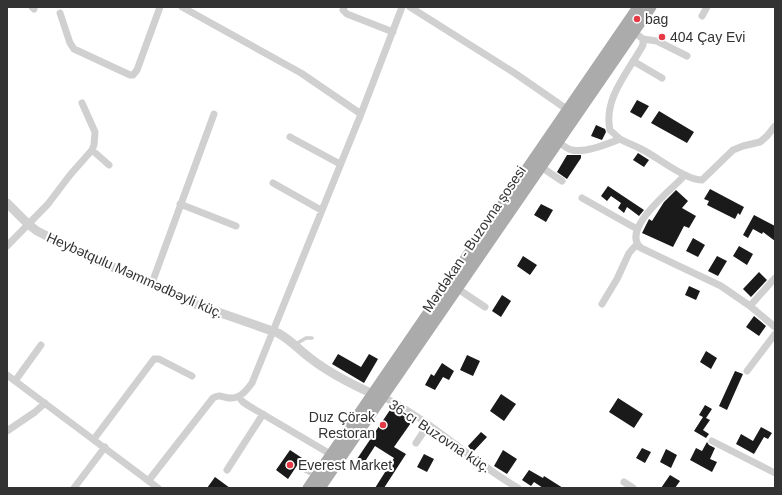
<svg xmlns="http://www.w3.org/2000/svg" width="782" height="495" viewBox="0 0 782 495" font-family="Arial,sans-serif">
  <rect width="100%" height="100%" fill="#fff"/>
  <!-- building -->
  <path fill="#1a1a1a" d="M637,100L649,106L641,118L630,112Z
    M659,111L694,132L687,143L651,123Z
    M596,125L605,129L606,132L602,140L591,136Z
    M638,153L649,160L644,167L633,160Z
    M567,155H581V158L567,179L557,172Z
    M608,186L644,210L639,216L627,207L624,213L618,208L621,203L611,196L607,201L601,196Z
    M710,189L744,207L740,215L738,213L735,219L707,205L709,201L704,199Z
    M676,190L688,201L682,208L696,216L689,228L684,226L673,247L642,233L649,219L652,221L664,202Z
    M541,204L553,210L546,222L534,215Z
    M754,215L775,226V241L763,232L762,234L753,229L748,238L743,235Z
    M693,238L705,245L698,257L686,251Z
    M739,246L753,254L747,265L733,256Z
    M523,256L537,265L530,275L517,266Z
    M717,256L727,261L718,276L708,271Z
    M759,272L767,280L751,297L743,289Z
    M689,286L700,291L696,300L685,295Z
    M502,295L511,301L501,317L492,311Z
    M754,316L766,326L759,336L746,327Z
    M706,351L717,358L711,369L700,362Z
    M338,354L361,367L369,354L378,359L364,383L332,364Z
    M467,355L480,361L473,376L460,370Z
    M442,363L454,371L449,380L443,377L435,390L425,385L431,374L434,376Z
    M735,371L743,374L727,410L719,406Z
    M501,394L516,404L504,421L490,411Z
    M618,398L643,414L634,428L609,412Z
    M705,405L712,409L706,418L710,420L703,430L709,434L706,438L694,431L703,417L699,415Z
    M392,407L413,420L394,447L406,454L384,488H375L394,458L375,446L364,463L357,459Z
    M761,427L772,433L768,439L764,437L754,454L736,444L741,434L753,441Z
    M481,432L487,437L473,452L468,446Z
    M707,442L709,445L715,448L710,459L717,462L712,472L690,460L696,448L702,451Z
    M642,448L651,452L645,463L636,458Z
    M666,449L677,455L671,468L660,462Z
    M290,450L302,458L288,479L276,470Z
    M503,450L517,459L507,474L494,466Z
    M424,454L434,459L427,472L417,467Z
    M529,470L543,478L544,476L563,488H543L534,482L531,486L522,480Z
    M670,475L680,481L675,488H661Z
    M215,477L230,488H207Z"/>
  <g fill="none" stroke-linecap="round" stroke-linejoin="round">
    <!-- service -->
    <path stroke="#d0d0d0" stroke-width="3.5" d="M296,344L306,338H312
      M299,468L315,476"/>
    <!-- minor -->
    <path stroke="#d0d0d0" stroke-width="7" d="M32,7L34,9
      M182,7L301,73L361,114
      M344,7L343,10L347,14L393,32
      M410,7L516,74L568,110
      M60,13L70,43L74,49L130,75H133L137,70L160,7
      M702,16L707,7
      M643,39L657,41L687,56
      M633,61L662,78
      M290,137L340,164
      M620,139L610,130C603,98 629,71 643,45V39L634,32
      M558,142C563,145 567,149 572,150C586,153 607,144 620,139C627,143 636,146 643,150C657,157 687,181 702,180L733,150L743,146L760,142L767,136L775,126
      M92,150L109,165
      M541,167L562,181
      M685,175C674,188 619,229 641,248L721,286L750,306L775,327
      M273,183L321,210
      M582,198L637,229
      M180,204L236,226
      M7,246L48,204L70,175L92,150L94,145L95,132L82,103
      M152,283L214,114
      M458,289L485,307
      M602,304L617,279L629,253L637,244
      M750,306L775,278
      M747,371L775,334
      M7,375L158,488
      M15,381L41,345
      M239,397L243,402L249,406L332,455
      M383,397C432,421 471,461 518,488
      M7,431L35,412L45,403
      M94,439L154,359H159L192,376
      M712,441L775,473
      M416,443L428,425
      M227,470L263,414
      M149,480L213,398C219,394 223,397 229,398C240,399 246,391 252,383L361,114L402,7
      M624,482L633,488
      M74,488L105,447"/>
    <!-- tertiary -->
    <path stroke="#d0d0d0" stroke-width="9" d="M7,203L28,224L37,231L95,260L152,283L192,303L278,333C292,341 298,349 310,358C329,373 351,384 373,394"/>
    <!-- primary -->
    <path stroke="#ababab" stroke-width="11" d="M308,488L638,7
      M320,488L651,7"/>
  </g>
  <!-- markers -->
  <g fill="#e63946" stroke="#fff" stroke-width="1.5">
    <circle cx="637" cy="19" r="4"/>
    <circle cx="662" cy="37" r="4"/>
    <circle cx="383" cy="425" r="4"/>
    <circle cx="290" cy="465" r="4"/>
  </g>
  <g text-anchor="middle" stroke-width="4" stroke-linejoin="round" paint-order="stroke">
    <!-- poi labels -->
    <g font-size="14" fill="#333" stroke="#fff" text-anchor="start">
      <text x="645" y="24">bag</text>
      <text x="670" y="42">404 Çay Evi</text>
      <text x="375" y="422" text-anchor="end">Duz Çörək<tspan x="375" dy="16">Restoran</tspan></text>
      <text x="298" y="470">Everest Market</text>
    </g>
    <!-- street labels -->
    <g font-size="14" fill="#333" stroke="#fff">
      <text transform="translate(474 239) rotate(-56)" y="5">Mərdəkan - Buzovna şosesi</text>
      <text transform="translate(135 275) rotate(24)" y="5">Heybətqulu Məmmədbəyli küç.</text>
      <text transform="translate(440 436) rotate(34)" y="5">36-cı Buzovna küç.</text>
    </g>
  </g>
  <!-- border -->
  <rect width="782" height="495" fill="none" stroke="#333333" stroke-width="16"/>
</svg>
